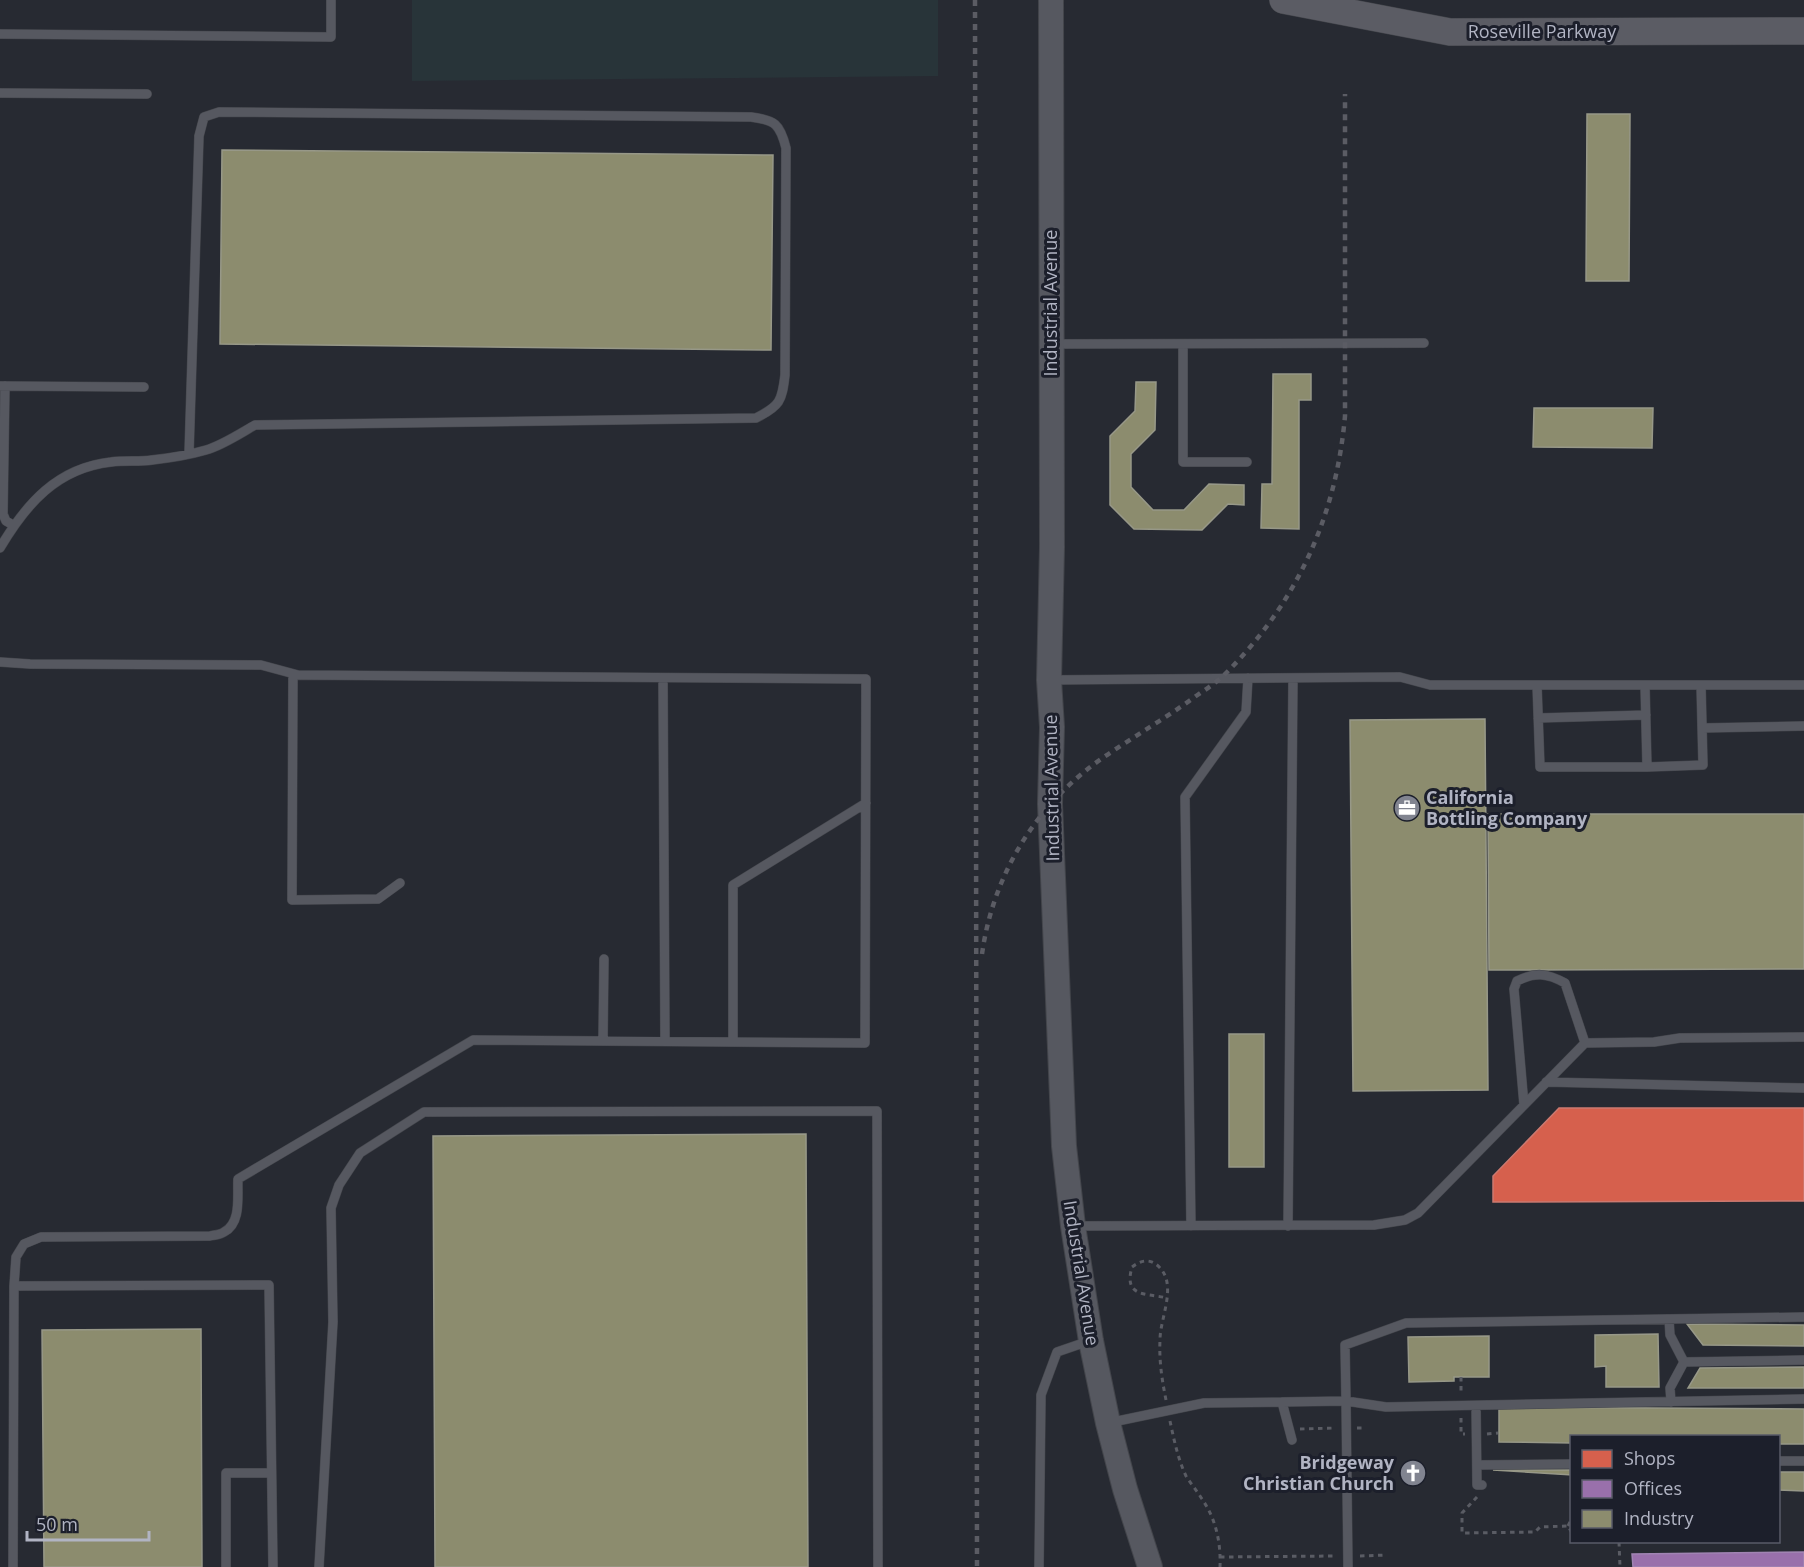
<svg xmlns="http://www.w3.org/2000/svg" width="1804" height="1567" viewBox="0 0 1804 1567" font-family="'Open Sans',sans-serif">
  <rect width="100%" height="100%" fill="#272a32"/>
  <!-- green -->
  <path fill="#283439" d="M412,0H938V76L412,81Z"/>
  <!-- shops -->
  <path fill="#d6604d" stroke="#cb7970" stroke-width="1.5" d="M1559,1108H1804V1201L1493,1202V1176Z"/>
  <!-- offices -->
  <path fill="#9970ab" stroke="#a084b2" stroke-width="1.5" d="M1804,1552V1567H1633L1632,1554Z"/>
  <!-- industry -->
  <path fill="#8c8c6e" stroke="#979888" stroke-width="1.5" d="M1587,114H1630L1629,281H1586Z
    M222,150L773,155L771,350L220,344Z
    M1273,374H1311V400H1299V529L1261,528L1262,484H1272Z
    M1136,382H1156L1155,430L1131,454V487L1153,510H1184L1209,484L1244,485V505L1228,504L1202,530L1134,529L1110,505V436L1135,411Z
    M1534,408H1653L1652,448L1533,447Z
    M1485,719L1488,1090L1353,1091L1350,720Z
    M1488,814H1804V969L1489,970Z
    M1229,1034H1264V1167H1229Z
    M806,1134L808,1567H435L433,1136Z
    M1687,1324L1804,1325V1346L1703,1345Z
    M201,1329L202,1567H44L42,1330Z
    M1658,1334L1659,1387H1606V1366L1595,1367V1335Z
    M1489,1336V1377H1454V1381L1409,1382L1408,1337Z
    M1804,1367V1388H1688L1700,1368Z
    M1499,1407L1804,1409V1444H1778V1436H1572V1443L1499,1442Z
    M1493,1470H1572V1475Z
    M1778,1472H1804V1491L1778,1490Z"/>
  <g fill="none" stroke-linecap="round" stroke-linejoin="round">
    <defs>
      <path id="service" d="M0,34L331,37V0
        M0,93L147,94
        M1052,344L1424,343
        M1183,344V462H1247
        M0,386L144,387
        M5,386L3,514L6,521L13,525
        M0,548C26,504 57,468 111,462C125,460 139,462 152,460C170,458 189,455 206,450C221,446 241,433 255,425L756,418C780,406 782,401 785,375L786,148C780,124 775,120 751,117L219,112L204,117L199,136L189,454
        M0,662L30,664L261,665L298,675L866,679L865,1043L473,1040L238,1179C237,1195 242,1223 224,1232C220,1235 214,1235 210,1236L41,1237L24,1244L16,1257L14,1286
        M293,674L292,900L378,899L400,883
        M663,678L665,1041
        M1049,680L1400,677L1430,685H1804
        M1537,685L1540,767H1647L1645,685
        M1538,718L1646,715
        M1702,728L1804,726
        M1647,767L1703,765L1701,685
        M603,1041L604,959
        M733,1042V885L866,803
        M1546,1082L1804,1088
        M1524,1105L1514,989L1517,981C1535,972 1547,973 1565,983L1585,1043
        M1075,1226L1374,1225L1405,1220L1418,1213L1585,1043L1654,1042L1680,1038L1804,1037
        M1191,1226L1185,797L1246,712L1248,678
        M1288,1226L1293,678
        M1669,1319L1670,1335L1684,1362L1670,1388L1671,1402
        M1684,1362L1804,1360
        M1282,1402L1346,1401L1345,1345L1406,1323L1804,1317
        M1476,1406L1477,1485H1482
        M1108,1423L1204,1403L1282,1402L1292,1440
        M1778,1461H1804
        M1477,1465L1572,1464
        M13,1567L14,1286L269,1285L273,1567
        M226,1567V1473H271
        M319,1567L333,1322L331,1208L339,1185L360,1153L424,1112L877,1111L878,1567
        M1039,1567L1041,1395L1057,1352L1089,1341
        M1348,1567L1346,1401L1386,1407L1804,1399"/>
      <path id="tertiary" d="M1051,0L1052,547L1049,680L1052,727L1050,804L1064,1146L1073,1226L1091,1341L1108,1423L1125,1489L1150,1567"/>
      <path id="secondary" d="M1283,0L1450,32L1804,31"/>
    </defs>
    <!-- service casing -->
    <use href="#service" stroke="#43454b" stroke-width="10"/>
    <!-- tertiary casing -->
    <use href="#tertiary" stroke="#43454b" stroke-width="26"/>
    <!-- secondary casing -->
    <use href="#secondary" stroke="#43454b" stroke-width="28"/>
    <!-- path -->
    <path stroke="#5a5c64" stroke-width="3" stroke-dasharray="4.5 4.5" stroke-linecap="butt" d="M1461,1377V1393
      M1166,1400C1162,1380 1159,1361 1160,1340C1160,1317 1179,1283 1157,1265C1148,1258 1140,1261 1132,1267C1123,1298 1147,1293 1167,1298
      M1461,1418V1434H1465
      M1170,1421C1174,1440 1178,1459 1186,1476C1191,1484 1197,1491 1202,1499C1216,1519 1221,1543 1220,1567
      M1357,1428H1366
      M1300,1429L1336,1428
      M1487,1434L1498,1433
      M1477,1497L1462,1513V1533L1535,1532L1540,1527L1568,1526L1572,1533
      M1568,1526L1572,1518
      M1619,1542L1620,1567
      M1360,1556L1386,1555
      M1220,1557L1335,1556"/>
    <!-- service -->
    <use href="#service" stroke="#565860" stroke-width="9"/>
    <!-- tertiary -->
    <use href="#tertiary" stroke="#565860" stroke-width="24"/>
    <!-- secondary -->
    <use href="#secondary" stroke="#5b5c64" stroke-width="27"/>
    <!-- rail -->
    <path stroke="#5b5c64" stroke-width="4.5" stroke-dasharray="6 6" stroke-linecap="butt" d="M975,0L977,1567
      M982,954C994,869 1041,797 1113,751C1141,732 1169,716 1196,696C1205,690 1214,684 1222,677C1296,605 1336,518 1345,416V94"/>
  </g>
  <!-- icons -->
  <defs>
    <symbol id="office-disc" viewBox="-11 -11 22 22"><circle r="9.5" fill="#818490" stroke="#1c1f2b"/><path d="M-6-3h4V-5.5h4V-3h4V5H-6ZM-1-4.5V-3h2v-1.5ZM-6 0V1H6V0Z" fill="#fff"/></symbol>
    <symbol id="church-disc" viewBox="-11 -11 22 22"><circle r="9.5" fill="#818490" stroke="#1c1f2b"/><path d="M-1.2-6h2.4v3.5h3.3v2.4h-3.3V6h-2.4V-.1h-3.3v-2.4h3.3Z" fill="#fff"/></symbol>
  </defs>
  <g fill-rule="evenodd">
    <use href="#office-disc" x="1392" y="793" width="30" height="30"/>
    <use href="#church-disc" x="1398" y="1458" width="30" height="30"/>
  </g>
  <g text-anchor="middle" stroke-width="6" stroke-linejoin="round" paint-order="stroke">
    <!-- street labels -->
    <g font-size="18" fill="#b1b4c3" stroke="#1c1f2b">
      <text x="1542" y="38">Roseville Parkway</text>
      <text transform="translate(1051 303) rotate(-90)" y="6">Industrial Avenue</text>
      <text transform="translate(1052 788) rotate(-91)" y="6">Industrial Avenue</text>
      <text transform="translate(1081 1273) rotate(81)" y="6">Industrial Avenue</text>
    </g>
    <!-- poi labels -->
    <g font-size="18" font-weight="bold" fill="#b1b4c3" stroke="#1c1f2b" text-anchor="start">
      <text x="1426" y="804">California<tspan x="1426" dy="21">Bottling Company</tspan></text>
      <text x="1394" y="1469" text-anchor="end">Bridgeway<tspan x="1394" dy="21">Christian Church</tspan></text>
    </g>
  </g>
  <!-- legend -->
  <rect x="1570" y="1435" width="210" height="108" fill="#1c1f2b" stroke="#585b68" stroke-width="1.5"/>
  <rect x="1582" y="1450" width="30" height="18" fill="#d6604d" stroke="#585b68" stroke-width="1.5"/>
  <text x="1624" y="1465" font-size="18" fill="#b1b4c3">Shops</text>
  <rect x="1582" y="1480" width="30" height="18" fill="#9970ab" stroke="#585b68" stroke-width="1.5"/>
  <text x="1624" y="1495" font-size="18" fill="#b1b4c3">Offices</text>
  <rect x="1582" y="1510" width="30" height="18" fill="#8c8c6e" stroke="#585b68" stroke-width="1.5"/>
  <text x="1624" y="1525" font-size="18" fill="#b1b4c3">Industry</text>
  <!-- scale -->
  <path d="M27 1531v9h122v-9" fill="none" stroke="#b1b4c3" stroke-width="3"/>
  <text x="36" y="1531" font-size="18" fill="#b1b4c3" stroke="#1c1f2b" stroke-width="4.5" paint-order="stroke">50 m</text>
</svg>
